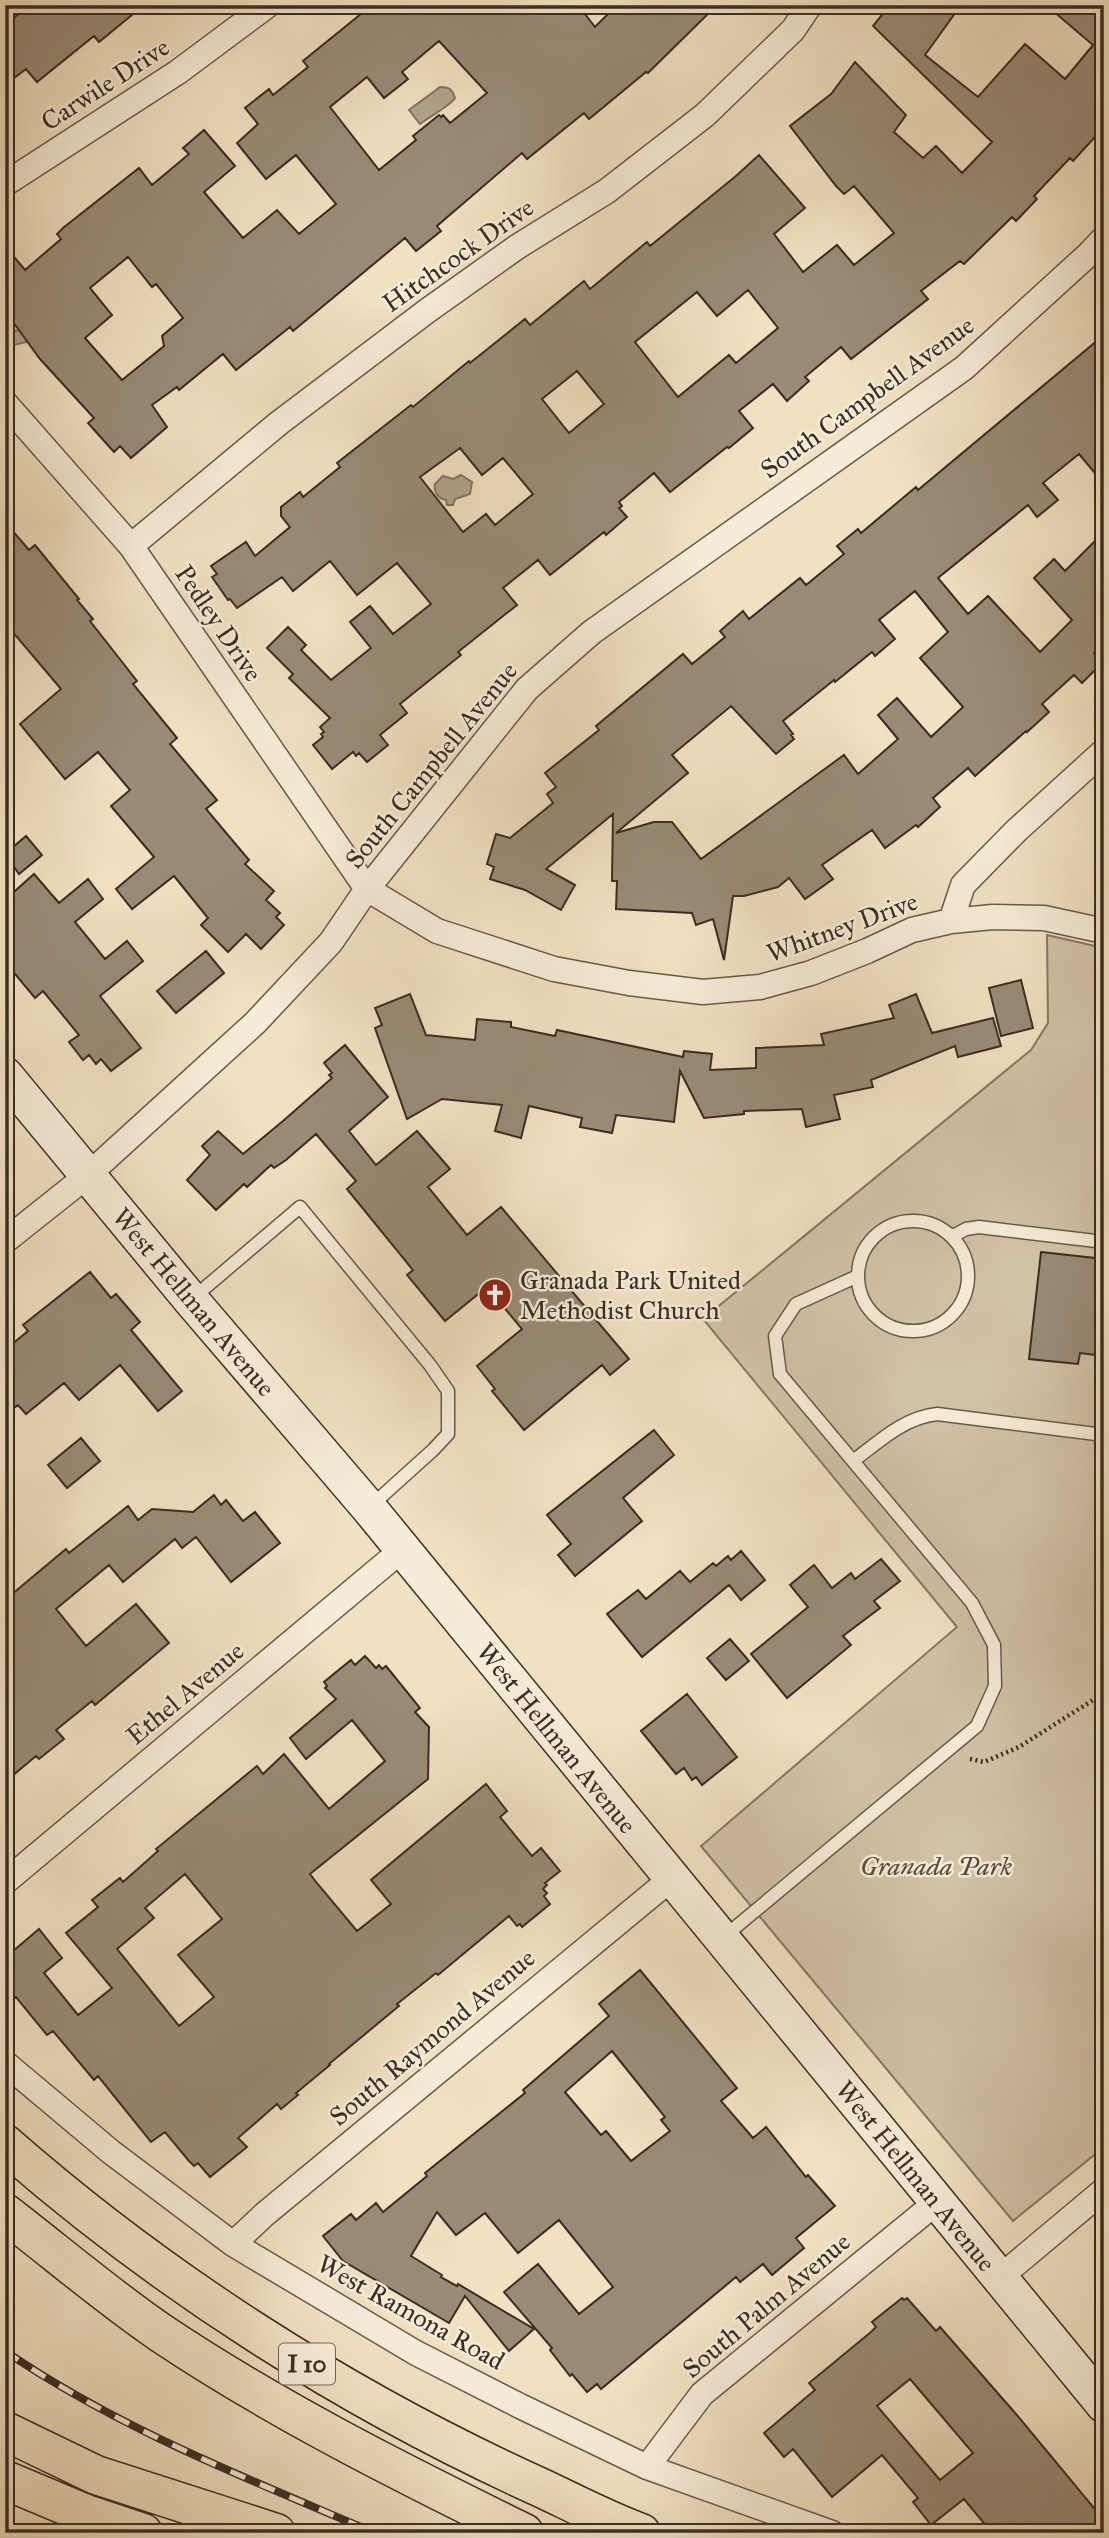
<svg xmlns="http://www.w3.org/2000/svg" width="1109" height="2538" viewBox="0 0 1109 2538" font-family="'IM FELL Great Primer',serif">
  <rect width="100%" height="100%" fill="#f1e1c1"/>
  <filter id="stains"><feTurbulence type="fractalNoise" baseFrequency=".00286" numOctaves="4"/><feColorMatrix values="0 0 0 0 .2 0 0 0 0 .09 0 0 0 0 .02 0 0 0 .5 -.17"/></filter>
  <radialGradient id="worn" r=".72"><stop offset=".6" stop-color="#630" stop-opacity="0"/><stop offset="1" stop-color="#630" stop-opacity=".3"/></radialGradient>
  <!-- green -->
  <path fill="#d2c2a6" stroke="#867866" stroke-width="2" d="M1047,935L1104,948V2147L1013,2221L701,1846L957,1627L703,1319L1031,1050L1048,1023Z"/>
  <!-- water -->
  <path fill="#b2a48c" stroke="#827463" stroke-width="2" d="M440,87C449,87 452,89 455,98C450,106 429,117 420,124L409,110Z
    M5,326L16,331L21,329L31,341L5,347Z
    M461,475L472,482L470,494L455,499L453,505H447L446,500C439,499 433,492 435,484L443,476L453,479Z"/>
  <!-- building -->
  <path fill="#998b76" stroke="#392d25" stroke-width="2" fill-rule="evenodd" d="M30,5H144L99,42L94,36L37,82L26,69L5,85V25Z
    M372,5H578L595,27L617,5H717L648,73L646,72L589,119L584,113L527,159L522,153L437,226L441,231L416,251L405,238L293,331L290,327L236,370L223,354L179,390L177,387L152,405L167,427L131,458L120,446L114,452L88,423L94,418L40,359L5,311V246L25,270L61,239L57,234L63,228L139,168L152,185L189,154L183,148L204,130L235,166L204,192L243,238L277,210L299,234L336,204L296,155L266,179L237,143L258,124L245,108L269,89L273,95L308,67L303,61ZM439,41L487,93L450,123L443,115L441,117L439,115L413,136L416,140L379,170L330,107L367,77L384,98L408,79L402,72ZM128,257L152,287L156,284L183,318L162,336L164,346L122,380L85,338L112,315L90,288Z
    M890,5H961L925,55L978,97L1025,44L1065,79L1093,45L1046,5H1104V127L1073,161L1070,158L1034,196L1037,199L1016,221L1012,217L964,264L960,261L921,291L928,299L851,359L841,347L805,377L809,381L787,401L773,384L739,411L753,428L729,448L727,447L670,492L654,473L619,502L622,506L619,508L627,517L606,535L604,532L550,575L538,560L503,588L517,605L458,652L461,655L400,704L407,713L380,735L388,745L367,762L359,753L356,756L353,752L332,769L313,745L323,737L321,734L324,732L320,727L330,718L289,678L293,674L267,648L288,627L306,645L301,650L331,680L371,648L350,622L370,606L393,634L431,604L397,563L357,595L330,561L293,591L282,577L237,608L230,599L228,600L212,577L217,574L211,566L246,542L255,556L290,527L281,516V507L300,492L303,497L340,467L337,463L411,405L413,407L469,361L470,363L525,319L530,325L584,281L590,289L647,242L650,246L736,176L759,155L805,208L774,234L803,272L837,245L854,265L894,233L854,186L844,194L836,186L790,126L831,94L855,62L906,115L894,132L923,158L936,146L962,173L992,142L873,26ZM748,290L778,328L736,363L729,355L678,397L635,342L697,292L717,316ZM577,371L604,404L569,433L542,399ZM460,448L482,475L503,458L533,494L495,525L486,514L463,532L420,477Z
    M1104,335V484L1079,454L1043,483L1058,500L1037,517L1028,505L938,578L968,614L988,596L1040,652L1072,620L1034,578L1054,559L1065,571L1104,532V644L1094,653L1103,662L1082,683L1074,675L1042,704L1049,712L1027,732L1026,731L975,776L968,768L933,798L940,807L918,827L916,825L885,848L872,830L822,865L833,879L805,899L789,878L778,887L744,896H733L724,960L713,919L696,925L692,913L616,909L617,881H612L613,814L546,869L575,885L561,910L525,890L490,879L494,867L487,864L496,834L510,838L553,803L547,794L556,787L545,773L599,730L596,726L683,654L692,664L725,637L720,631L743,611L749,619L800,578L806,585L844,554L837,546L858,529L861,533L916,487L918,490ZM915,591L948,632L920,658L963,707L931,737L897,698L878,715L898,739L858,774L844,755L701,859L672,822H654L616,833L688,773L672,755L731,706L776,754L794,739L791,735L793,734L783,721L834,680L835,682L872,652L875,656L895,639L879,620Z
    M5,522L29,550L35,545L79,599L77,600L93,619L90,621L137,681L133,684L177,738L170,744L217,800L206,809L249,860L245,864L274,891L266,900L280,913L276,917L284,925L261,949L246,934L228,952L201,925L208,918L174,876L132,909L116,889L154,857L111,806L130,790L98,752L65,779L20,724L61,689L5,623Z
    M26,836L42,855L19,874L5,854Z
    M34,874L59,903L88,879L103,899L75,922L105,959L127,941L143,961L100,996L141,1048L111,1071L101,1059L96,1064L89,1055L83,1060L69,1042L79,1035L43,991L35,998L5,962V900Z
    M206,951L224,973L176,1013L157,991Z
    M1021,980L1033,1028L1001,1036L989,988Z
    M410,994L426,1035L475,1040L477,1019L511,1022V1027L555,1036L557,1030L683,1057L684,1051L712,1054L710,1070L756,1068V1048L824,1045L821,1034L894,1018L889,1005L916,994L932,1033L993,1018L1001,1046L958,1057L955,1046L871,1080L873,1087L834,1095L840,1119L806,1127L802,1109L744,1111V1114L704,1118L680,1071L674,1122L616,1115L612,1133L580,1127L582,1118L529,1106L521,1138L495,1131L502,1105L442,1099L407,1119L375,1028L382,1025L375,1008Z
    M345,1045L388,1097L349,1131L376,1165L417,1131L450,1169L428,1187L467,1235L501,1207L629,1359L610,1375L602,1365L524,1430L492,1391L495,1389L477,1366L522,1329L487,1287L445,1321L407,1275L413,1270L347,1189L356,1181L316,1134L286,1160L274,1168L271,1165L247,1187L244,1184L216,1210L187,1180L210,1155L202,1146L218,1131L243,1154L283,1121L332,1078L329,1075L332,1073L324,1063Z
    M1041,1252L1104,1259V1356L1080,1353L1078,1364L1029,1359Z
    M90,1272L111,1298L116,1294L140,1322L131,1330L182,1391L158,1411L120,1365L79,1400L64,1383L26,1414L18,1405L5,1415V1350L28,1331L23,1325Z
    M654,1430L674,1455L623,1498L642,1521L575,1576L558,1555L571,1544L547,1515Z
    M81,1438L100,1461L67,1488L48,1465Z
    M214,1495L221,1505L226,1500L243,1521L255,1512L280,1543L231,1582L196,1537L182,1548L175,1539L123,1582L109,1565L56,1609L86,1646L136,1604L169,1643L95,1705L92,1701L56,1730L64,1739L39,1759L36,1756L5,1782V1600L66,1549L69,1553L128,1506L138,1520L152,1509L193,1512Z
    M741,1551L765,1580L741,1600L729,1585L642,1657L607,1614L638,1590L646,1599L680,1571L690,1582L713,1563L716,1566L728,1556L731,1560Z
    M881,1559L900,1581L874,1601L880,1608L843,1636L851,1645L787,1698L751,1654L808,1607L790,1585L814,1565L832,1588L851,1573L855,1579Z
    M730,1639L749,1661L726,1680L707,1658Z
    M365,1656L376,1668L379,1665L382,1669L386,1666L420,1708L415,1712L429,1727L428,1779L310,1874L316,1882L357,1931L391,1904L371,1880L486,1784L507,1811L500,1817L532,1856L541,1848L560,1871L545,1883L547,1885L543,1889L547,1893L544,1896L550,1904L522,1927L520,1924L517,1926L509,1916L438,1975L436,1973L397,2004L399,2006L329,2064L330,2065L296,2093L298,2095L281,2109L277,2104L238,2138L247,2147L210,2177L198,2163L194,2166L189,2161L165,2132L151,2142L98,2076L94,2080L53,2031L47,2035L16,1997L5,2005V1958L39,1929L62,1958L44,1973L78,2015L112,1988L66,1933L98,1907L92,1900L120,1878L123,1882L158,1851L156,1849L257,1766L263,1774L284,1754L329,1809L385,1761L352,1720L306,1759L290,1738L336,1699L325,1688L327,1686L324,1682L351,1660L355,1665ZM185,1874L222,1919L178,1955L214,1997L179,2026L117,1949L154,1918L145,1908Z
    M687,1694L737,1757L702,1785L696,1777L692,1780L684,1768L676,1774L641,1731Z
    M640,1970L737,2088L721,2101L753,2138L766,2127L806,2177L808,2175L835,2206L796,2238L804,2248L772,2275L763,2264L740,2282L736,2277L601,2389L597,2384L587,2392L572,2374L570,2376L550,2350L552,2348L504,2292L538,2264L579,2314L613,2287L559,2220L518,2253L485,2213L456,2235L437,2212L411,2256L442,2275L441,2277L457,2286L458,2284L534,2329L509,2351L465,2296L449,2323L343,2261L323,2236L351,2214L356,2220L376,2203L383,2212L427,2176L425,2173L525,2093L523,2090L609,2016L599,2004ZM612,2051L665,2117L661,2120L670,2131L631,2161L606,2131L601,2135L565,2092Z
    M902,2298L904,2300L907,2298L936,2331L940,2327L1016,2414L1104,2520V2533H992L964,2499L931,2525L913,2502L918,2498L882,2455L832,2497L793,2449L784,2457L764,2433L815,2390L809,2383L871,2332L876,2327L872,2322ZM910,2379L973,2453L940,2480L877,2406Z"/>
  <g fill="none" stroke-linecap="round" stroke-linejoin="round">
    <defs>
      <path id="lane" d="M858 1276a55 55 0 1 1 110 0a55 55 0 1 1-110 0Z
        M953,1236L966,1229L979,1227L1104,1242
        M193,1298L300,1207L430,1365L448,1391V1434L433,1450L372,1505
        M853,1461C880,1441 903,1418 937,1414L1104,1435
        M725,1936L977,1726L995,1686L994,1645L972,1603L780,1374L775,1336L796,1304L858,1276"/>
      <path id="street" d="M5,184L178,72L268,5
        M5,403L131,546L367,889L437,931L554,969L629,983L703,992L760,987L811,973L867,951L912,930L951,921L993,917L1044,918L1104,931
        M131,546L279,423L427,311L517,247L607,191L705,115L793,30L810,5
        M951,921L963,885L1017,830L1104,751
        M5,1241L88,1175L255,1023L331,942L367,889L527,689L592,632L964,368L1089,254L1104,238
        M5,1882L403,1549
        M5,2063L111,2152L233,2244L416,2353L520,2406L647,2467L832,2533
        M233,2244L265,2214L672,1878
        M999,2278L1104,2190
        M647,2467L702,2394L937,2202"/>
      <path id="secondary" d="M5,1075L191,1300L369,1508L1104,2405"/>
      <path id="highway" d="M5,2144C161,2281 346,2399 535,2485C570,2501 605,2520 641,2533
        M5,2213C57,2253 107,2296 161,2333C276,2410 400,2472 524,2533
        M5,2431L96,2475L276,2533
        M5,2480L86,2514L143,2533"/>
    </defs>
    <!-- lane casing -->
    <use href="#lane" stroke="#675a4c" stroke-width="15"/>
    <!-- street casing -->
    <use href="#street" stroke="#675a4c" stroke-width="27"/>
    <!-- secondary casing -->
    <use href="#secondary" stroke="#392d25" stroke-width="38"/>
    <!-- highway casing -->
    <use href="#highway" stroke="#392d25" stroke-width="41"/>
    <!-- path -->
    <path stroke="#392d25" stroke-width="4.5" stroke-dasharray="2 3.5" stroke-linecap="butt" d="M970,1759L984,1762L1019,1747L1104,1693"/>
    <!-- lane -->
    <use href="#lane" stroke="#f6ecd7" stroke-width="12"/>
    <!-- street -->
    <use href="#street" stroke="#f6ecd7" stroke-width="24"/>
    <!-- secondary -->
    <use href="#secondary" stroke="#f6ecd7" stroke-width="35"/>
    <!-- highway -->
    <use href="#highway" stroke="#f1e1c1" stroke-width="38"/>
    <defs>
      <path id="rail" d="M5,2351C119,2429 249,2479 375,2533"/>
    </defs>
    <!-- rail casing -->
    <use href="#rail" stroke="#392d25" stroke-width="8"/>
    <!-- rail -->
    <use href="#rail" stroke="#f6ecd7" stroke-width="5" stroke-dasharray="16" stroke-linecap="butt"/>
  </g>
  <!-- icons -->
  <defs>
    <symbol id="church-disc" viewBox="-11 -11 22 22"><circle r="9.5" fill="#8f2418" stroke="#f6ecd7"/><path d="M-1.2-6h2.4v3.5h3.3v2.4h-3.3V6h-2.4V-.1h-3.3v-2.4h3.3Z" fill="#fff"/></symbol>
  </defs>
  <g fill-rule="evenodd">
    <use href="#church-disc" x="476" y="1276" width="38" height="38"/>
  </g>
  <g text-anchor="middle" stroke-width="5" stroke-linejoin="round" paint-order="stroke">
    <!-- shield labels -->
    <rect fill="#f6ecd7" stroke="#72665a" stroke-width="2" x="279" y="2343.5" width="56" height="41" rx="5"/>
    <g font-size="24" font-weight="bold" fill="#392d25">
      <text x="307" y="2372">I 10</text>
    </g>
    <!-- street labels -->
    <g font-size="26" fill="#392d25" stroke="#f6ecd7">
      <text transform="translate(105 84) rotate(-33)" y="9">Carwile Drive</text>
      <text transform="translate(458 255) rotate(-35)" y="9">Hitchcock Drive</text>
      <text transform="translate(867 397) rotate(-36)" y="9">South Campbell Avenue</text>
      <text transform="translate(219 623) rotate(56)" y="9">Pedley Drive</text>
      <text transform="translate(431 765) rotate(-51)" y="9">South Campbell Avenue</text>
      <text transform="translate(842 927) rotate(-20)" y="9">Whitney Drive</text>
      <text transform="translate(194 1302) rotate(50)" y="9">West Hellman Avenue</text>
      <text transform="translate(185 1693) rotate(-40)" y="9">Ethel Avenue</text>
      <text transform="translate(557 1738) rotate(51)" y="9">West Hellman Avenue</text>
      <text transform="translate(432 2037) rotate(-40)" y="9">South Raymond Avenue</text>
      <text transform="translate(916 2176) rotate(51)" y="9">West Hellman Avenue</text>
      <text transform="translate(766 2305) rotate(-40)" y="9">South Palm Avenue</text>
      <text transform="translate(411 2312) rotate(29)" y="9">West Ramona Road</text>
    </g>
    <!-- poi labels -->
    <g font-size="26" fill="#392d25" stroke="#f6ecd7" text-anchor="start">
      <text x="520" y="1289">Granada Park United<tspan x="520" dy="30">Methodist Church</tspan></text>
    </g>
    <!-- park labels -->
    <g font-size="26" font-style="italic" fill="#584b3f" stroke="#f6ecd7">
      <text x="936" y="1875">Granada Park</text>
    </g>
  </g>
  <!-- margin -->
  <rect width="1109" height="2538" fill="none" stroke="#f1e1c1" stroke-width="28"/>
  <rect x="7" y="7" width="1095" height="2524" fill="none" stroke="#392d25" stroke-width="3.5"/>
  <rect x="14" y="14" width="1081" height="2510" fill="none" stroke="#392d25" stroke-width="2"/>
  <rect width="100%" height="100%" filter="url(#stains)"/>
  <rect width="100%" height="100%" fill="url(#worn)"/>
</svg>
